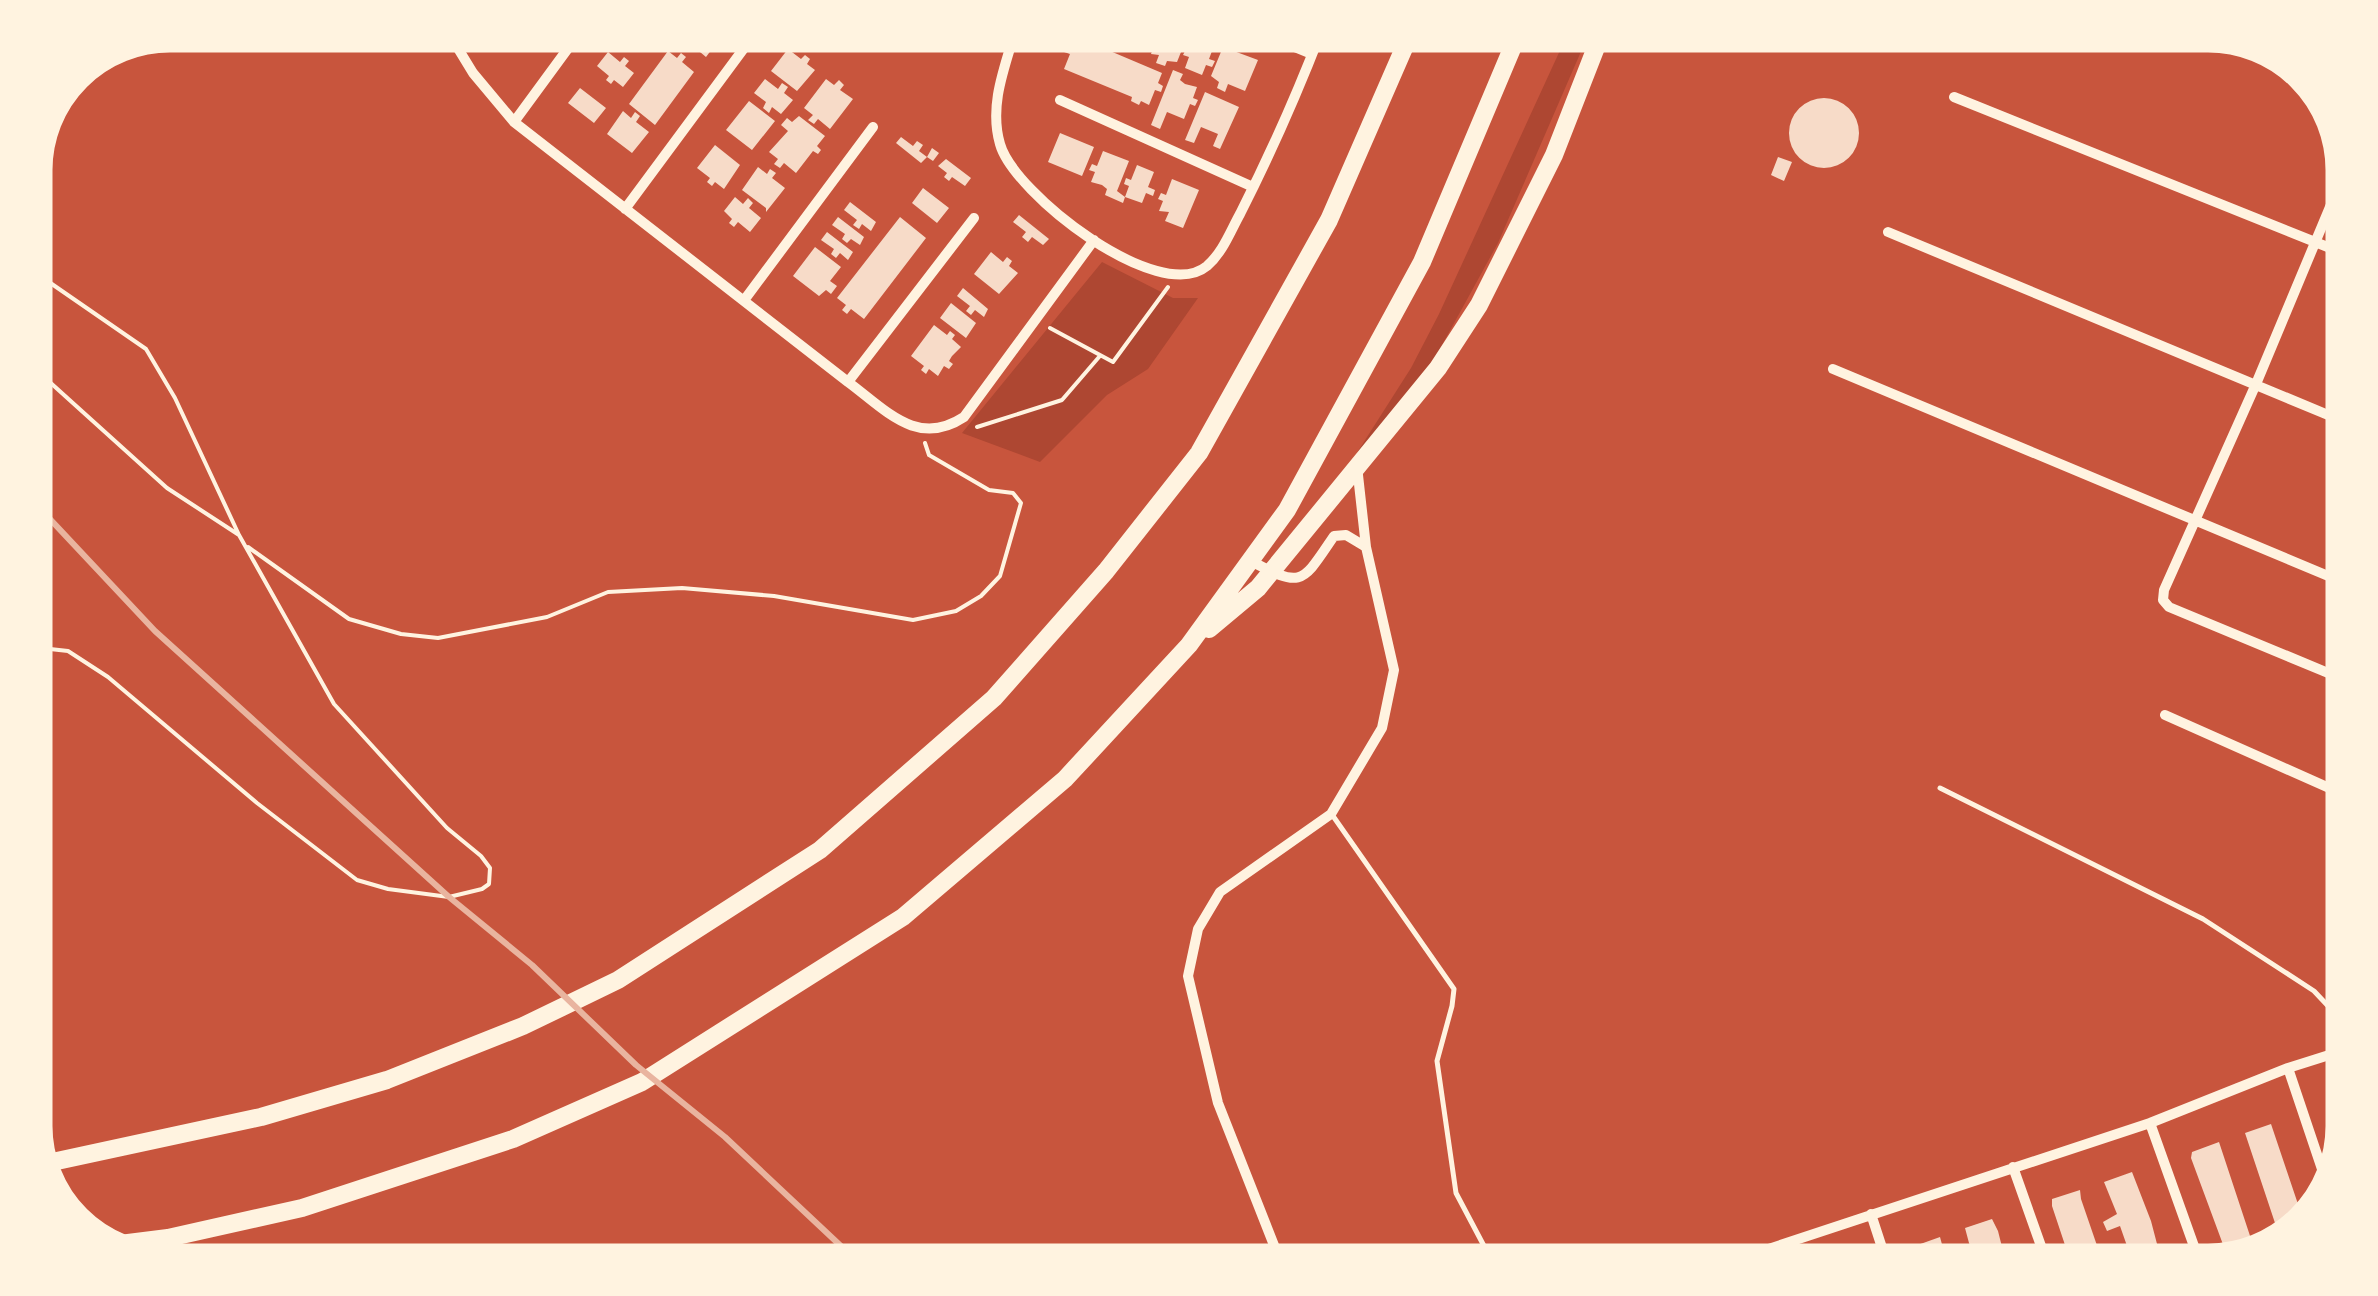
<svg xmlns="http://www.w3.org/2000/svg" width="2378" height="1296" viewBox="0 0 2378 1296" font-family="Literata,serif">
  <rect width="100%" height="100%" fill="#c8553d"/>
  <!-- green -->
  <path fill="#ae4732" d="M1568,33H1589L1498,243L1436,356L1346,470L1411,368L1439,314Z
    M1102,262L1173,298H1198L1148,369L1107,395L1040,462L962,433Z"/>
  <!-- building -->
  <path fill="#f7dbc8" d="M630,32H663L651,48Z
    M682,32H691L712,49L706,57L694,47L690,52L685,48L688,43L679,36Z
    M1159,32H1189L1177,62L1167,61L1165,66L1156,63L1159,55L1151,54L1155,43L1149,40L1151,35L1157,37Z
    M1198,36L1215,43L1209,59L1215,61L1212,67L1206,65L1202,75L1185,68L1189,57L1183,55L1186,49L1192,52Z
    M1077,37L1162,73L1158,83L1163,86L1161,92L1155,90L1149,105L1141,101L1139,105L1131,101L1132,97L1064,69L1070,54L1064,52L1066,45L1072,48Z
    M1223,47L1258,60L1245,91L1228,84L1225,92L1217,88L1219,82L1211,76Z
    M788,49L801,59L805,55L810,59L807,64L815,70L797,91L771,71Z
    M668,51L677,58L681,53L686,57L682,62L694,72L655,125L629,104Z
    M608,52L620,62L624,57L629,61L625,66L634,73L623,87L614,80L611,84L606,80L609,76L597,66Z
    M1173,70L1183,74L1180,80L1185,84L1197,87L1193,98L1198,100L1195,106L1190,104L1184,119L1167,112L1160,129L1151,125Z
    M765,79L778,89L782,83L788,87L784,93L793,100L781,114L772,107L769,113L763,108L766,102L754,93Z
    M826,79L834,85L839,80L844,85L840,90L853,99L830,129L818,119L814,124L808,120L813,115L804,108Z
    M580,88L606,108L594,123L568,103Z
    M1205,92L1239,107L1220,149L1213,146L1218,134L1201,127L1194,143L1185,140Z
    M1789 133a35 35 0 1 1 70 0a35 35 0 1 1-70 0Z
    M749,101L775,121L752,150L726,130Z
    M623,111L631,118L635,112L640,116L636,122L649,132L632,153L607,134Z
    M799,116L825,136L817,146L821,150L818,154L813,151L796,173L784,163L780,168L774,164L778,159L769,152L788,131L781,125L787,118L792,122Z
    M1060,133L1094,147L1082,176L1048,162Z
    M901,137L913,146L917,141L923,145L919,151L927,157L932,148L939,153L933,161L927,157L921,163L896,143Z
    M715,145L740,165L724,189L715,182L712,186L707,182L710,178L697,168Z
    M1103,151L1129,161L1117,191L1125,197L1123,203L1105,195L1107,189L1102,185L1091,182L1095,172L1089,170L1092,164L1097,166Z
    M1778,157L1792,162L1784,181L1771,175Z
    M946,159L971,178L965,186L952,177L949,181L944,177L947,173L938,166Z
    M1137,165L1154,172L1148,187L1155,190L1153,196L1146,193L1142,203L1125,197L1129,186L1124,184L1126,178L1131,180Z
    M758,167L767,174L770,169L776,173L772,178L785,188L766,212V208L742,190Z
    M1172,179L1199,190L1183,228L1165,221L1169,212L1159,211L1163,201L1158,199L1161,193L1166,195Z
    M923,188L949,208L937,223L912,203Z
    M735,197L743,204L748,198L753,203L749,208L761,218L750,232L738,222L734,227L729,223L732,219L724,211Z
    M850,202L876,222L871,231L862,224L859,229L853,225L857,220L844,210Z
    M1019,215L1049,239L1043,245L1032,237L1028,242L1022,237L1026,232L1013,222Z
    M838,217L864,237L860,245L851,239L847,243L842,239L845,234L832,225Z
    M900,217L926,238L864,319L851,309L847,314L842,310L846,305L837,298Z
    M827,232L853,252L848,260L840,253L836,258L831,254L834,249L821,240Z
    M815,247L841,267L830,281L837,286L831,294L826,290L819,296L793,276Z
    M991,252L1003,262L1007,257L1012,261L1009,266L1018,273L999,294L974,274Z
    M963,288L988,309L984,317L975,310L971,315L966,311L970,306L957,296Z
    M951,303L976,323L966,338L940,318Z
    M934,325L947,335L950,331L955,335L952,339L961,347L952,356L949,361L953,364L949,369L944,366L938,376L929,369L926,374L921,370L924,366L911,356Z
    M2271,1124L2303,1219L2281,1241L2245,1133Z
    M2219,1142L2255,1251L2228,1258L2191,1158L2192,1152Z
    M2132,1172L2151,1221L2162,1263H2133L2120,1226L2107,1231L2103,1222L2117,1214L2104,1182Z
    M2080,1190L2081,1199L2103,1263H2071L2052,1206V1199Z
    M1992,1219L1998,1231L2006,1263H1978L1969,1243L1965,1228Z
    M1940,1237L1947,1263H1918L1912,1247Z"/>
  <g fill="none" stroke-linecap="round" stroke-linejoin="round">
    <!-- path -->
    <path stroke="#fff3e0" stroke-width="4" d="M33,271L146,349L175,398L239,535L334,704L447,828L481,856L490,868L489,884L482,889L449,897L388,889L357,880L257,803L108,677L68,651L50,649L33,654
      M1050,328L1113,362L1168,287
      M33,367L167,488L239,535
      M977,427L1062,400L1099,357
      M248,547L349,619L401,634L438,638L547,617L608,592L682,588L774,596L913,620L956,611L981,596L1000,576L1021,503L1013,493L989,490L929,455L925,443"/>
    <!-- service -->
    <path stroke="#fff3e0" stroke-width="5" d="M33,772L36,774
      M1940,788L2203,919L2314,991L2345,1024
      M1333,816L1454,989L1452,1006L1437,1061L1456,1193L1493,1263"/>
    <!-- minor -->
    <path stroke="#fff3e0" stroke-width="10" d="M448,32L473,73L514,122L848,382C886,410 917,448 964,417L1094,240
      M1015,32C1004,69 989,106 1000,144C1014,194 1159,306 1207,266C1223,252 1230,232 1240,214C1270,155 1297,94 1321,32
      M1258,32L1312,54
      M1954,97L2345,254
      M1060,100L1253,187
      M514,122L580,32
      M2335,195L2256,384L2164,590L2163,600L2169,607L2345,680
      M625,209L756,32
      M1888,232L2345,422
      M745,299L873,127
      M1833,369L2345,583
      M848,382L974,218
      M1251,561C1303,589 1302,583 1334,536L1346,535L1366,547
      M2165,715L2345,795
      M2288,1068L2329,1190
      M2150,1123L2200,1263
      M2013,1167L2047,1263
      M1871,1214L1887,1263
      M1281,1263L1218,1103L1188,976L1198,929L1220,892L1331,814L1382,728L1394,670L1366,547L1357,466
      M1726,1263L2150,1123L2288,1068L2345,1050"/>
    <!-- trunk -->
    <path stroke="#fff3e0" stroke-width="18" d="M1209,629L1258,588L1438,368L1479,305L1554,155L1602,32
      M43,1164L261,1117L387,1080L523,1026L618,980L820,850L994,698L1106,571L1199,453L1329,220L1411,32
      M104,1246L168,1238L302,1208L513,1139L642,1082L903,917L1065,779L1189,645L1287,510L1422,262L1519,32"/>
    <!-- rail -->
    <path stroke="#e9b49f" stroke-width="6" d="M33,501L155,631L449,897L532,965L636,1065L725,1137L859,1263"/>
  </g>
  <!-- crop -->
  <path d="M0 0H2378V1296H0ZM170 50H2208A120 120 0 0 1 2328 170V1126A120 120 0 0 1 2208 1246H170A120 120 0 0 1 50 1126V170A120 120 0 0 1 170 50Z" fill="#fff3e0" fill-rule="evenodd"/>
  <path fill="none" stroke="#fff3e0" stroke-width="5" d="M170 50H2208A120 120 0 0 1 2328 170V1126A120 120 0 0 1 2208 1246H170A120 120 0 0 1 50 1126V170A120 120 0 0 1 170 50Z"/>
</svg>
